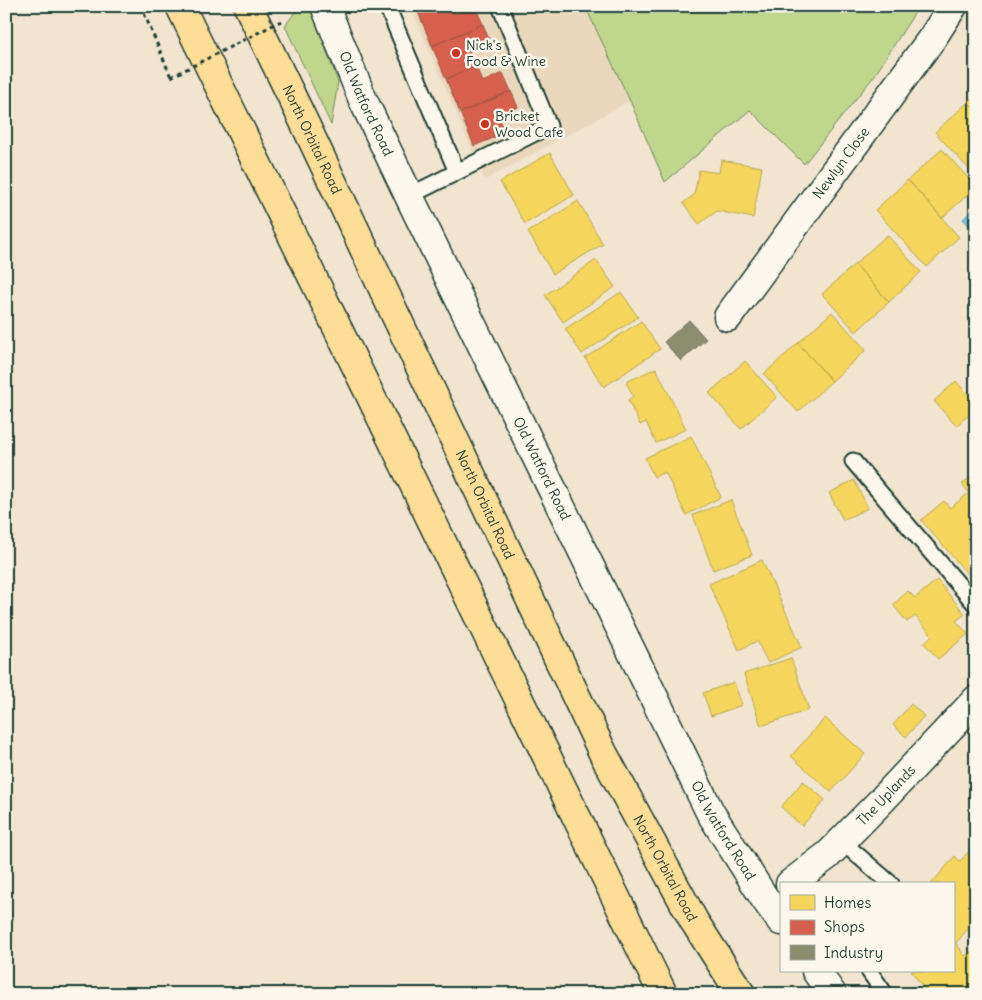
<svg xmlns="http://www.w3.org/2000/svg" width="982" height="1000" viewBox="0 0 982 1000" font-family="Delius,sans-serif">
  <rect width="100%" height="100%" fill="#f1e5d0"/>
  <filter id="ink" filterUnits="userSpaceOnUse"><feTurbulence type="fractalNoise" baseFrequency=".02" numOctaves="2"/><feDisplacementMap in="SourceGraphic" scale="10" xChannelSelector="R" yChannelSelector="G"/><feConvolveMatrix kernelMatrix="1 2 1 2 8 2 1 2 1" color-interpolation-filters="sRGB"/></filter>
  <g filter="url(#ink)">
    <!-- built -->
    <path fill="#ead8bc" d="M410,6H585L630,101L485,180Z"/>
    <!-- green -->
    <path fill="#c0d68c" stroke="#708a60" d="M292,6H310L338,82L331,125L285,26L295,12Z
      M585,6H919L875,75L804,164L750,110L665,182L630,101Z"/>
    <!-- water -->
    <path fill="#7ec5df" stroke="#588f9b" d="M976,207V233L963,219Z"/>
    <!-- homes -->
    <path fill="#f6d55c" stroke="#b6a750" d="M976,95V110L968,102Z
      M968,102L976,110V177L935,132Z
      M942,149L976,187L942,218L908,180Z
      M550,153L574,195L525,224L500,182Z
      M721,160L762,167L753,218L717,211L699,224L683,203L694,195L699,170L719,173Z
      M908,180L959,237L927,267L875,210Z
      M578,201L603,244L553,274L528,232Z
      M887,235L921,272L889,302L855,264Z
      M596,260L615,287L563,322L545,295Z
      M855,264L889,302L856,332L822,294Z
      M621,292L638,317L582,354L565,329Z
      M832,312L866,350L832,381L798,343Z
      M641,321L660,349L604,387L585,358Z
      M798,343L832,381L798,412L764,374Z
      M745,361L777,397L741,429L709,393Z
      M656,368L686,429L656,443L646,422L640,425L628,400L633,396L626,382Z
      M956,381L976,404V409L956,426L934,401Z
      M691,436L721,497L686,515L665,472L654,477L645,458Z
      M976,473V584L921,520L944,501L950,508L969,493L962,484Z
      M854,480L868,508L843,520L829,493Z
      M731,500L752,555L713,570L693,515Z
      M762,560L802,647L768,663L757,641L739,650L709,584Z
      M937,580L965,614L956,621L968,634L938,659L924,643L932,635L915,616L907,622L893,605L908,591L915,598Z
      M791,658L809,710L761,726L744,674Z
      M734,682L742,705L711,716L703,693Z
      M911,704L924,716L906,737L893,725Z
      M825,718L865,754L831,792L791,756Z
      M803,781L825,800L802,826L781,807Z
      M976,844V926L973,923L956,943L965,956L974,950L976,953V994H915L923,987L911,971H953V884H931L955,856L960,861Z"/>
    <!-- shops -->
    <path fill="#d6604d" stroke="#9f5646" d="M415,6H431L418,12Z
      M431,6H452L455,14L475,6L483,24L432,46L418,12Z
      M483,24L489,39L468,48L476,66L446,79L432,46Z
      M476,66L482,82L503,73L511,91L460,113L446,79Z
      M511,91L518,107L498,116L506,133L474,146L460,113Z"/>
    <!-- industry -->
    <path fill="#8c8c6e" stroke="#6b745d" d="M689,320L706,339L681,361L664,342Z"/>
    <g fill="none" stroke-linecap="round" stroke-linejoin="round">
      <defs>
        <path id="lane" d="M387,6L457,172L409,196
          M457,172L549,126L500,6
          M853,461L976,605
          M841,841L891,884
          M869,971L885,994"/>
        <g id="street">
          <path id="s1" d="M325,6L363,100L409,196L710,812L765,899L781,921"/>
          <path id="s2" d="M728,317L933,37L953,6"/>
          <path id="s3" d="M790,884L828,855L882,800L976,700"/>
          <path d="M816,971L832,994"/>
        </g>
        <g id="highway">
          <path d="M180,6L663,994"/>
          <path id="s4" d="M248,6L304,122L603,753L694,921L741,994"/>
        </g>
      </defs>
      <!-- lane casing -->
      <use href="#lane" stroke="#1f3d34" stroke-width="19"/>
      <!-- street casing -->
      <use href="#street" stroke="#1f3d34" stroke-width="31"/>
      <!-- highway casing -->
      <use href="#highway" stroke="#1f3d34" stroke-width="31"/>
      <!-- path -->
      <path stroke="#1f3d34" stroke-width="3" stroke-dasharray="4 4" stroke-linecap="butt" d="M141,6L171,77"/>
      <!-- lane -->
      <use href="#lane" stroke="#fbf7ec" stroke-width="15"/>
      <!-- street -->
      <use href="#street" stroke="#fbf7ec" stroke-width="28"/>
      <!-- highway -->
      <use href="#highway" stroke="#fedd96" stroke-width="28"/>
      <!-- path-bridge -->
      <path stroke="#1f3d34" stroke-width="3" stroke-dasharray="4 4" stroke-linecap="butt" d="M171,77L281,21"/>
    </g>
  </g>
  <!-- markers -->
  <g fill="#c8321e" stroke="#fbf7ec" stroke-width="2">
    <circle cx="456" cy="53" r="5"/>
    <circle cx="485" cy="124" r="5"/>
  </g>
  <g text-anchor="middle" stroke-width="5" stroke-linejoin="round" paint-order="stroke">
    <!-- poi labels -->
    <g font-size="14" fill="#1f3d34" stroke="#fbf7ec" text-anchor="start">
      <text x="466" y="50">Nick's<tspan x="466" dy="16">Food &amp; Wine</tspan></text>
      <text x="495" y="121">Bricket<tspan x="495" dy="16">Wood Cafe</tspan></text>
    </g>
    <!-- street labels -->
    <g font-size="14" fill="#1f3d34" stroke="#fbf7ec">
      <text dy="5" stroke="none"><textPath href="#s1" startOffset="106">Old Watford Road</textPath></text>
      <text dy="5" stroke="none"><textPath href="#s4" startOffset="148">North Orbital Road</textPath></text>
      <text dy="5" stroke="none"><textPath href="#s2" startOffset="191">Newlyn Close</textPath></text>
      <text dy="5" stroke="none"><textPath href="#s1" startOffset="511">Old Watford Road</textPath></text>
      <text dy="5" stroke="none"><textPath href="#s4" startOffset="552">North Orbital Road</textPath></text>
      <text dy="5" stroke="none"><textPath href="#s3" startOffset="131">The Uplands</textPath></text>
      <text dy="5" stroke="none"><textPath href="#s1" startOffset="916">Old Watford Road</textPath></text>
      <text dy="5" stroke="none"><textPath href="#s4" startOffset="958">North Orbital Road</textPath></text>
    </g>
  </g>
  <!-- margin -->
  <rect width="982" height="1000" fill="none" stroke="#fbf7ec" stroke-width="25"/>
  <rect x="12" y="12" width="957" height="975" fill="none" stroke="#1f3d34" stroke-width="2" filter="url(#ink)"/>
  <!-- legend -->
  <rect x="780" y="882" width="175" height="90" fill="#fbf7ec" stroke="#a3ada2"/>
  <rect x="790" y="895" width="25" height="15" fill="#f6d55c" stroke="#a3ada2"/>
  <text x="824" y="908" font-size="15" fill="#1f3d34">Homes</text>
  <rect x="790" y="920" width="25" height="15" fill="#d6604d" stroke="#a3ada2"/>
  <text x="824" y="932" font-size="15" fill="#1f3d34">Shops</text>
  <rect x="790" y="945" width="25" height="15" fill="#8c8c6e" stroke="#a3ada2"/>
  <text x="824" y="958" font-size="15" fill="#1f3d34">Industry</text>
</svg>
